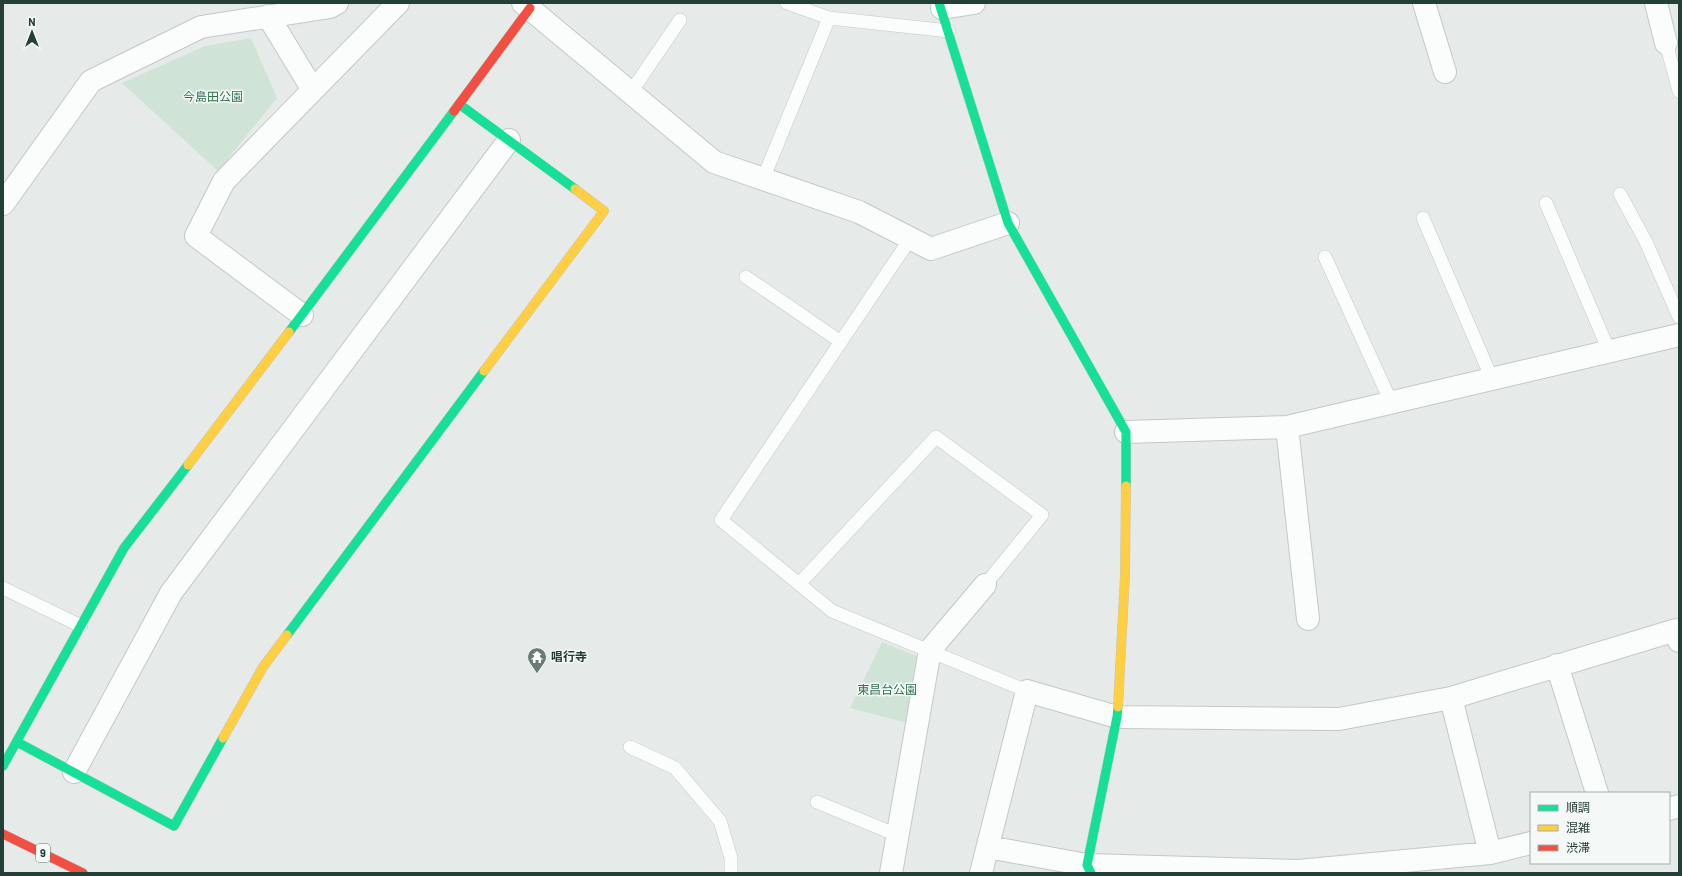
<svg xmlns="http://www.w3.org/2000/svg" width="1682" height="876" viewBox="0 0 1682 876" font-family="Barlow,'Noto Sans JP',sans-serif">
  <rect width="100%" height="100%" fill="#e6ebe9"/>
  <!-- green -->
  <path fill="#d0e3d7" d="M251,38L277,98L218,171L122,83L205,46Z
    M882,642L919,657L907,723L850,708Z"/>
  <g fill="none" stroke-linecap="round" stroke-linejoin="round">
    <defs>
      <path id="lane" d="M787,3L829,18
        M1666,43L1679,91
        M631,92L680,20
        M763,179L829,18L949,31
        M1620,194L1646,242L1679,317
        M1546,203L1609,351
        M1423,218L1492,379
        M910,239L721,520L832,611L1027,691
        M1325,257L1391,402
        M746,277L841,342
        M799,584L936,437L1042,515L985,585
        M3,588L81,626
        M630,747L675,768L720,821L731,858V873
        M817,802L897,835"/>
      <path id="street" d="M523,3L714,162L859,212L931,249L1008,223
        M1424,3L1445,72
        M1656,3L1666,43
        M942,8L974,3
        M268,16L313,90
        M3,204L91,81L201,27L330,7L337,3
        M302,315L196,236L224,181L398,3
        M1287,427L1308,619
        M1126,432L1287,427L1679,335
        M1557,665L1597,793
        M1451,698L1490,853
        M74,772L171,593L509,140
        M1669,809L1679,806
        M988,847L1087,865L1298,871L1490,853L1531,843
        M891,873L930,650L985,585
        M981,873L1027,691L1117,717L1339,719L1451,698L1676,630L1679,641"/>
      <path id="fast" d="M939,3L1008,223L1126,432V486
        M459,104L575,189
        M289,332L454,111
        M287,635L484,371
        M17,742L174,826L223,738
        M3,766L124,548L188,465
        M1091,873L1087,865L1117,717L1118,707"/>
      <path id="slow" d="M484,371L604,211L575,189
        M188,465L289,332
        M1118,707L1125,575L1126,486
        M223,738L263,667L287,635"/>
      <path id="jam" d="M454,111L530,8
        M3,834L83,873"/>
    </defs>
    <!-- lane casing -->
    <use href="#lane" stroke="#c3c8c6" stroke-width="14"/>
    <!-- street casing -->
    <use href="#street" stroke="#c3c8c6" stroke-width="24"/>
    <!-- fast casing -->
    <use href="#fast" stroke="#c2c8c6" stroke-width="10"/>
    <!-- slow casing -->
    <use href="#slow" stroke="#c2c8c6" stroke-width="10"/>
    <!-- jam casing -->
    <use href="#jam" stroke="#c2c8c6" stroke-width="10"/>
    <!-- lane -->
    <use href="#lane" stroke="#fbfcfc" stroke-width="13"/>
    <!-- street -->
    <use href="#street" stroke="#fbfcfc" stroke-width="22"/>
    <!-- fast -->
    <use href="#fast" stroke="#16e098" stroke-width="9"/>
    <!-- slow -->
    <use href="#slow" stroke="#ffcf43" stroke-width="9"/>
    <!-- jam -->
    <use href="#jam" stroke="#f24e42" stroke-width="9"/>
  </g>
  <!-- icons -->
  <defs>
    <symbol id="temple-pin" viewBox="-11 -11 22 30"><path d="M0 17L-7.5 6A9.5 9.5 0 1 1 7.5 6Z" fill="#687b76" stroke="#f4f9f7"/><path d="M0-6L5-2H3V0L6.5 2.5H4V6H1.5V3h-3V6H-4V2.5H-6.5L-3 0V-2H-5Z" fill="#fff"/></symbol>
  </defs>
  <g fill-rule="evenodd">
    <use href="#temple-pin" x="526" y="646" width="22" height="30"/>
  </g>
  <g text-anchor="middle" stroke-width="3" stroke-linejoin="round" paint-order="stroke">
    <!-- shield labels -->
    <rect fill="#f4f9f7" stroke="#627671" stroke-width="1" x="36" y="844" width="14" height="18" rx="3"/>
    <g font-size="11" font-weight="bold" fill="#243e38">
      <text x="43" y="857">9</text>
    </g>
    <!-- park labels -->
    <g font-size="12" fill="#2f734d" stroke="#f4f9f7">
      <text x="213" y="101">今島田公園</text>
      <text x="887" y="694">東昌台公園</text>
    </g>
    <!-- poi labels -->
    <g font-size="12" font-weight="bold" fill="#243e38" stroke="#f4f9f7" text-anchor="start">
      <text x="551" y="661">唱行寺</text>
    </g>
  </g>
  <!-- border -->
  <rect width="1682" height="876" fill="none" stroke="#243e38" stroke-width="8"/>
  <!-- legend -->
  <rect x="1530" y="792" width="140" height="72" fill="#f4f9f7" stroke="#a1aeab"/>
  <rect x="1538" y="805" width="20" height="6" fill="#16e098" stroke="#a1aeab"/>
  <text x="1566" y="812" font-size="12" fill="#243e38">順調</text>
  <rect x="1538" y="825" width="20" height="6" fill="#ffcf43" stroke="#a1aeab"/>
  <text x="1566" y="832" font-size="12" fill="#243e38">混雑</text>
  <rect x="1538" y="845" width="20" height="6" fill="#f24e42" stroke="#a1aeab"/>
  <text x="1566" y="852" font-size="12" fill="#243e38">渋滞</text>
  <!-- north arrow -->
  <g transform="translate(32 32)" stroke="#f4f9f7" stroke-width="3" paint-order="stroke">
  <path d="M0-3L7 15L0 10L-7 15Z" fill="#243e38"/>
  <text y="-6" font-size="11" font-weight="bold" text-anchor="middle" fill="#243e38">N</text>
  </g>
</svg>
